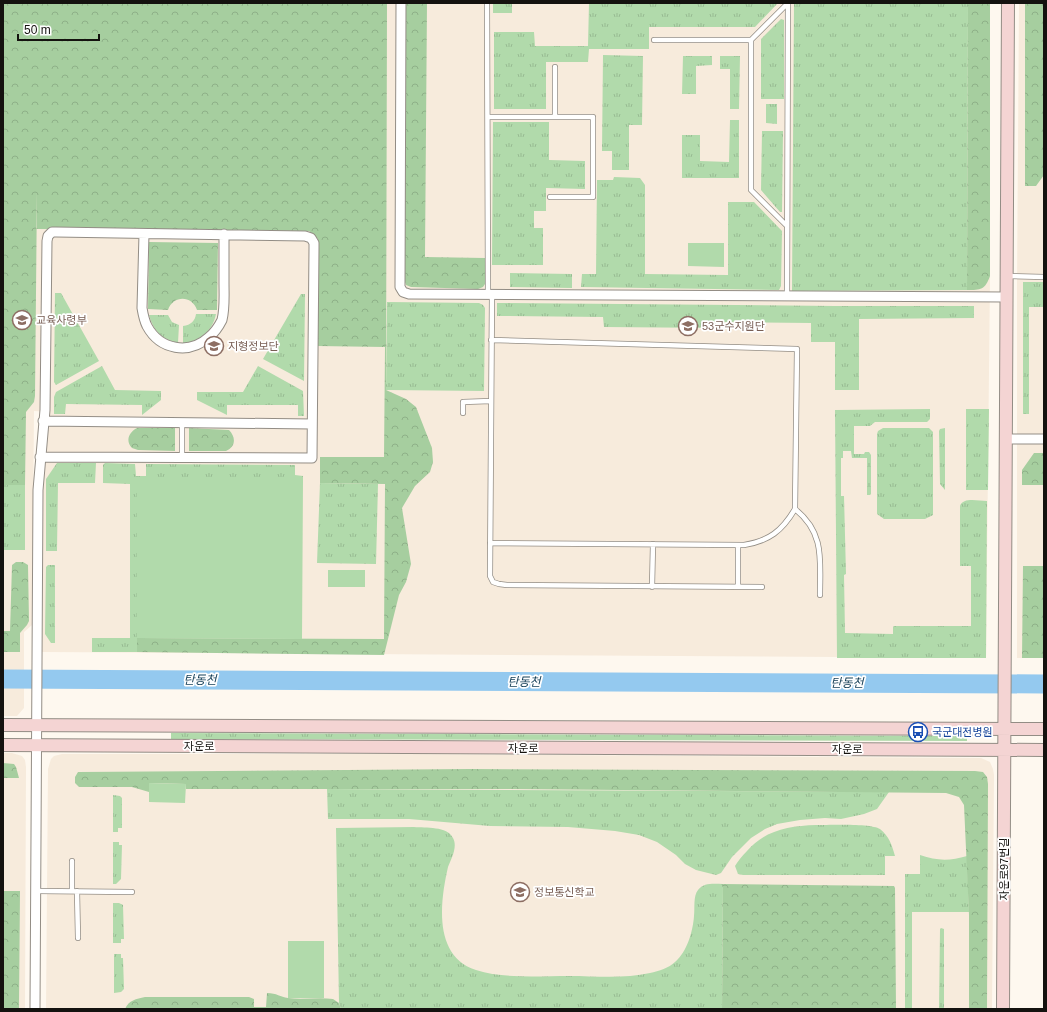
<svg xmlns="http://www.w3.org/2000/svg" width="1047" height="1012" viewBox="0 0 1047 1012" font-family="Helvetica,'Noto Sans KR',sans-serif">
  <defs>
    <pattern id="grass-tufts" width="24" height="20" patternUnits="userSpaceOnUse"><rect width="24" height="20" fill="#b1daab"/><path d="M3 7l-1-3M5 7V3M7 7l1-3M15 17l-1-3M17 17v-4M19 17l1-3" fill="none" stroke="#97ba92"/></pattern>
    <pattern id="forest-crowns" width="20" height="18" patternUnits="userSpaceOnUse"><rect width="20" height="18" fill="#a6ce9f"/><path d="M2 6a3 3 0 1 1 6 0M12 15a3 3 0 1 1 6 0" fill="none" stroke="#8eb088"/></pattern>
  </defs>
  <rect width="100%" height="100%" fill="#fef8ef"/>
  <!-- built -->
  <path fill="#f7ebdc" d="M3,3H990V276L986,658L42,652L43,488L50,412L34,411L32,625L24,632V708L17,716H3Z
    M1019,3H1044V658H1017V287Z
    M3,753H12L22,756L25,760L26,767L25,1009H3Z
    M62,754H416L981,758L990,762L993,769L994,775L992,1009H46L48,769L51,759L54,756Z"/>
  <!-- grass -->
  <path fill="url(#grass-tufts)" d="M493,3H512V13H493Z
    M589,3H778L755,27H649V49H589L588,62H546V109H494V32H534L535,46H588Z
    M794,3H968L967,290L792,291Z
    M781,19L784,20V99H761V39Z
    M603,55L643,56L642,125H629V170H612V151H602Z
    M683,56H712V65L696,66V94H682Z
    M720,56H740L739,109H730V69H720Z
    M766,104H777V124L766,123Z
    M730,120H739V178H682V135H700V161L729,162Z
    M493,122H549V160L585,161V189L546,188V211H534V228H543V265H492Z
    M762,131H783L782,212H780L761,190Z
    M614,177L640,178L645,185V274L728,275V202H754L782,231L781,286L779,290L581,287L582,274H596L597,180H613Z
    M510,273L572,274V288L510,287Z
    M1023,282H1044V307H1029V414H1023Z
    M55,293H61L99,361L56,385L54,382Z
    M301,294H305L304,381L263,359Z
    M387,302L479,303L483,305L485,308L484,391L386,390Z
    M497,303L835,306H974V318L859,319V390H835V342H811V323L720,322L719,328L604,327L603,317L497,316Z
    M196,314H216C213,331 199,341 183,344V326C191,325 195,321 196,314Z
    M149,315H168L172,322L179,325L178,343C162,339 154,332 149,315Z
    M102,366L115,390L161,391V400L142,415V405L66,404L65,414H54V397L56,392Z
    M258,366L303,391L304,416H298V405H227V415L197,400V392H243Z
    M930,409V419L927,422H875L870,426H854V454H864L865,452H869L871,455V494L870,495H867V458H852L851,451H843V458H841V496H844L846,574L844,575L845,633L893,634V627L894,626H971V566H960V506C963,497 978,501 987,501L986,658H837L835,410Z
    M966,409H989L988,490H966Z
    M883,428H929L933,432V515L925,519H884L877,514V434L878,431Z
    M945,428V490L940,484L939,431L940,429Z
    M57,463H96L95,483H58L57,551H46V479Z
    M105,463L135,464L136,476H146V464L295,465V475L303,476V481H137V652H92V638H130V484L103,483V465Z
    M320,483L378,484L376,564L317,563Z
    M3,485H25V550H3Z
    M48,565H55V643H51L45,634L46,567Z
    M171,733L967,736V741L171,739Z
    M327,789L889,792L877,809L864,814L841,819L825,818L800,820L777,824L765,829L751,838L732,857L721,873L716,875L696,870L685,864L676,855L657,842L639,835L615,831L568,827L490,826L409,819H328Z
    M113,795L120,796L122,798V828H118V832H113Z
    M816,825C828,825 871,823 880,829C889,836 892,845 895,856H885V875H743L738,874L735,866C738,861 742,856 747,851C765,830 789,826 816,825Z
    M414,827C426,828 447,826 453,838C458,847 451,859 448,867C440,902 433,956 476,970C504,979 540,976 569,976C596,976 624,979 650,973C659,971 669,968 675,962C687,952 693,931 694,916C695,908 693,896 698,890C704,882 715,884 723,884L722,1009H341L339,1003L336,828Z
    M113,842H119V845H122L121,879L116,884H113Z
    M920,855C937,861 950,861 967,856L969,912H912V1009H905V874H920Z
    M113,903H119L123,905L124,939H121V943H113Z
    M941,928L944,929V1009H939L940,929Z
    M114,954H121V958H123L124,989L121,992L114,993Z"/>
  <!-- forest -->
  <path fill="url(#forest-crowns)" d="M3,3H387L386,390L406,399L416,407L432,448L433,462L430,472L415,486L402,508L411,564L406,582L399,595L384,655L137,652V638L384,639L385,484L320,483V457H384L385,347L317,346L318,239L309,231L37,229V190L35,396L34,402L26,412L25,485H3Z
    M405,3H427L425,257L485,258V284L483,287L478,289L411,287L406,285L404,279Z
    M968,3H990V276C985,290 981,290 967,290Z
    M1025,3H1044V175L1036,186H1025Z
    M149,242L218,243L217,310H197C192,295 173,295 168,310L148,309Z
    M137,428H175V451L138,450L132,448C125,441 129,432 137,428Z
    M189,428L229,430C236,437 236,447 226,451H189Z
    M1034,453H1044V485H1022V470Z
    M16,562H23L28,565L29,621L27,625L20,633V652H3V631H10L12,565Z
    M1023,566H1044V658H1022Z
    M3,763L14,764L16,767L19,778H3Z
    M470,769L975,771L983,772L987,777L988,784L987,1009H969V915L964,805L959,797L946,793L509,789H186V784L150,783L149,792L132,787H79L75,783V777L78,772Z
    M723,884L894,886L895,888L896,1009H722Z
    M3,891H20L19,1009H3Z
    M267,993C277,993 280,997 288,998C303,1000 318,997 333,999L339,1003L341,1009H125C129,1000 136,999 145,997H249L254,999V1007H266Z"/>
  <!-- park -->
  <path fill="#b1daab" d="M688,243H724V267L688,266Z
    M137,481H303L302,639L137,638Z
    M328,570H365V587H328Z
    M149,783L186,784L185,803L149,802Z
    M288,941H324V998H288Z"/>
  <g fill="none" stroke-linecap="round" stroke-linejoin="round">
    <!-- river -->
    <path stroke="#94c9ef" stroke-width="19" d="M3,679L1044,684"/>
    <defs>
      <path id="lane" d="M487,3L488,294
        M654,40H751
        M488,117H593V197H550
        M555,117V67
        M786,225L751,190V40L788,3
        M1008,276L1044,277
        M492,294L490,576L493,582L499,584L507,585L762,587
        M787,296L788,3
        M463,413V402L491,401
        M182,458V423
        M795,509C825,533 820,560 820,595
        M490,543L744,545C769,541 782,531 795,509L797,349L491,340
        M738,545V587
        M652,587L653,544
        M72,861V891
        M36,891L132,892
        M77,891L78,938"/>
      <path id="street" d="M401,3L400,287L403,292L409,294L1006,297
        M144,234L142,308C143,314 144,320 147,326C160,350 189,355 209,337C214,333 219,326 222,320C225,308 224,295 224,283C224,267 224,251 224,234
        M43,421L312,424
        M1005,439H1044
        M35,1009L38,490L45,410L47,241L48,236L52,232H56L305,236L311,238L314,243V248L312,458L40,457"/>
      <path id="secondary" d="M3,725L1044,729
        M3,745L1044,750
        M1003,1009L1008,3"/>
    </defs>
    <!-- lane casing -->
    <use href="#lane" stroke="#938d85" stroke-width="6"/>
    <!-- street casing -->
    <use href="#street" stroke="#938d85" stroke-width="11"/>
    <!-- secondary casing -->
    <use href="#secondary" stroke="#938d85" stroke-width="14"/>
    <!-- lane -->
    <use href="#lane" stroke="#fff" stroke-width="4.5"/>
    <!-- street -->
    <use href="#street" stroke="#fff" stroke-width="9"/>
    <!-- secondary -->
    <use href="#secondary" stroke="#f4d4d3" stroke-width="12"/>
  </g>
  <!-- icons -->
  <defs>
    <symbol id="university-ring" viewBox="-11 -11 22 22"><circle r="9.5" fill="#fff" stroke="#8d6e63" stroke-width="1.5"/><path d="M0-5L7-2L0 1L-7-2ZM-4 1L0 2.5L4 1V4Q0 6-4 4Z" fill="#8d6e63"/></symbol>
    <symbol id="bus-ring" viewBox="-11 -11 22 22"><circle r="9.5" fill="#fff" stroke="#1a4fb4" stroke-width="1.5"/><path d="M-5-6H5V4H4V6H2V4H-2V6H-4V4H-5ZM-3.5-4V0h7V-4ZM-3.5 1.2v1.5H-2V1.2ZM2 1.2v1.5H3.5V1.2Z" fill="#1a4fb4"/></symbol>
  </defs>
  <g fill-rule="evenodd">
    <use href="#university-ring" x="11" y="309" width="22" height="22"/>
    <use href="#university-ring" x="677" y="315" width="22" height="22"/>
    <use href="#university-ring" x="203" y="335" width="22" height="22"/>
    <use href="#bus-ring" x="907" y="721" width="22" height="22"/>
    <use href="#university-ring" x="509" y="881" width="22" height="22"/>
  </g>
  <g text-anchor="middle" stroke-width="3.5" stroke-linejoin="round" paint-order="stroke">
    <!-- education labels -->
    <g font-size="11" fill="#785e54" stroke="#fff" text-anchor="start">
      <text x="36" y="324">교육사령부</text>
      <text x="702" y="330">53군수지원단</text>
      <text x="228" y="350">지형정보단</text>
      <text x="534" y="896">정보통신학교</text>
    </g>
    <!-- transit labels -->
    <g font-size="11" fill="#164399" stroke="#fff" text-anchor="start">
      <text x="932" y="736">국군대전병원</text>
    </g>
    <!-- street labels -->
    <g font-size="11" fill="#14120f" stroke="#fff">
      <text x="199" y="750">자운로</text>
      <text x="523" y="752">자운로</text>
      <text x="847" y="753">자운로</text>
      <text transform="translate(1004 869) rotate(-90)" y="4">자운로97번길</text>
    </g>
    <!-- water labels -->
    <g font-size="12" font-style="italic" fill="#103b54" stroke="#fff">
      <text x="200" y="684">탄동천</text>
      <text x="524" y="686">탄동천</text>
      <text x="847" y="687">탄동천</text>
    </g>
  </g>
  <!-- border -->
  <rect width="1047" height="1012" fill="none" stroke="#14120f" stroke-width="8"/>
  <!-- scale -->
  <path d="M18 34v6h81v-6" fill="none" stroke="#14120f" stroke-width="2"/>
  <text x="24" y="34" font-size="12" fill="#14120f" stroke="#ffffff" stroke-width="3" paint-order="stroke">50 m</text>
</svg>
